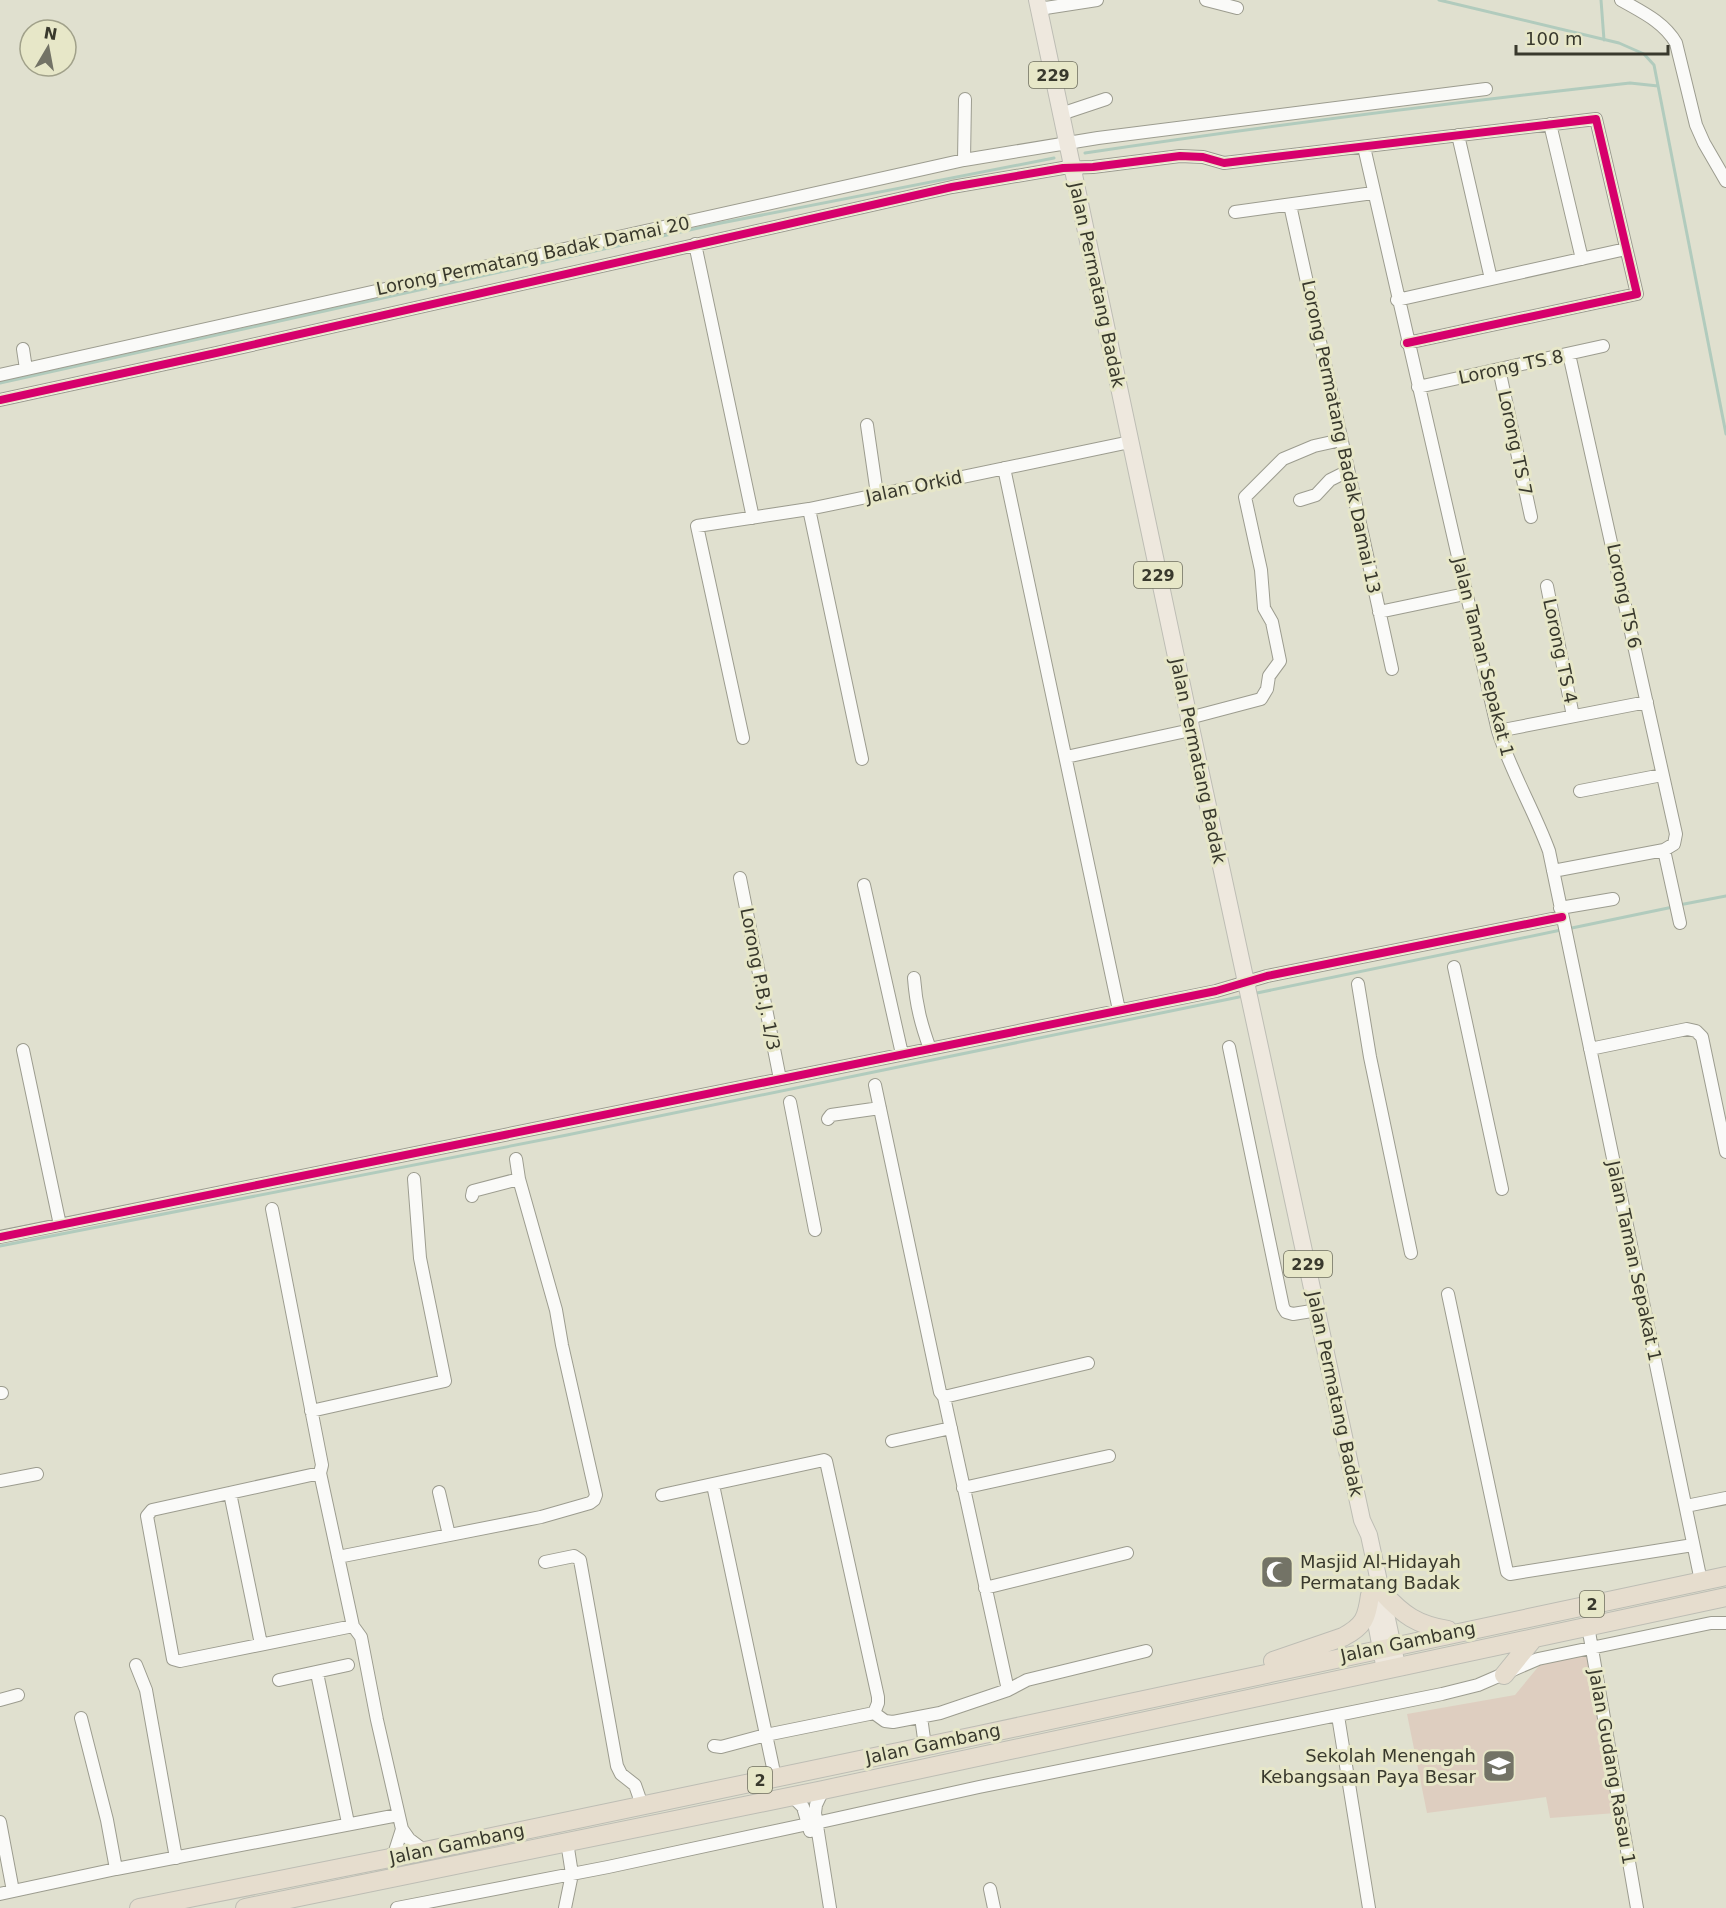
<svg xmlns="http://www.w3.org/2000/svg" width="1726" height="1908" viewBox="0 0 1726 1908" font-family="'DejaVu Sans',sans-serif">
  <rect width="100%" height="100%" fill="#e0e0cf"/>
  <!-- grass -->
  <path fill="#decec0" d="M1589,1655L1616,1813L1550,1818L1546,1797L1427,1813L1407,1714L1515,1695L1543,1661Z"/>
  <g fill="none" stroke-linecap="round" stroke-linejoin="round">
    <!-- stream -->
    <path stroke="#b1cbbd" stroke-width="3" d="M1439,0L1619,43L1644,54L1654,65L1726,434
      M1601,0L1604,40
      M1085,153C1266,126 1448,103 1630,83L1658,86
      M0,383L721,223L1054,158
      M1679,905L1726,896
      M1567,929L1673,907
      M1257,993L1561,930
      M0,1246L567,1135L1239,997"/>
    <defs>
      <path id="minor" d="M1206,0L1237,8
        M1621,0C1642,12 1664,22 1676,43L1696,125L1704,143L1726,181
        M1039,9L1097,0
        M1061,114L1106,99
        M1550,124L1582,259
        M1458,135L1491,279
        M1364,147L1498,731C1511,772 1534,810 1549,851L1701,1581
        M964,160L965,99
        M1290,205L1392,669
        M1235,212L1373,193
        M695,244L753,518
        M1397,300L1626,249
        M23,349L26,369
        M1499,369L1531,517
        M0,375L964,160L1098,138L1486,89
        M1418,387L1603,346
        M0,400L216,353L952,187L1063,168L1093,167L1180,156L1203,157L1224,163L1596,119L1637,294L1407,343
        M867,425L877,494
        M1004,468L1119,1010
        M1300,500L1316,495L1330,480L1348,471
        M809,509L862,759
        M1547,586L1573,716
        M1379,612L1465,594
        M1189,718L1261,699L1267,689L1269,676L1280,661L1272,622L1264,608L1261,570L1245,497L1283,459L1314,446L1341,440
        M1498,731L1647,702
        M743,738L697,526L809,509L1130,442
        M1066,757L1191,730
        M1580,791L1662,775
        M1664,850L1680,923
        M1553,871L1664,850L1674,844L1676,834L1569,354
        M740,878L780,1079
        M864,885L902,1054
        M1560,908L1613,899
        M1454,967L1502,1189
        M914,978C916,1005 921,1024 930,1049
        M1358,984L1370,1057L1411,1253
        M1229,1047L1283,1307L1286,1312L1293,1314L1318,1310
        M1590,1049L1687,1029L1696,1031L1702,1037L1726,1152
        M23,1050L60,1225
        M875,1085L940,1392L944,1397L1008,1690
        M790,1102L815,1230
        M828,1119L831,1115L880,1108
        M472,1196L473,1191L519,1179
        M272,1209L322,1465L320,1473L353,1626L361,1637L377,1720L402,1829L409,1839L425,1851
        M0,1237L1216,991L1267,976L1562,917
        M1448,1294L1507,1572L1510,1574L1693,1545
        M0,1393H2
        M944,1397L1088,1363
        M311,1411L445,1381L420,1258L414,1179
        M892,1441L951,1428
        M320,1473L152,1510L147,1516L173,1659L180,1661L353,1626
        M0,1481L37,1474
        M713,1485L775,1777
        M963,1488L1109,1456
        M439,1492L449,1535
        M230,1493L261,1644
        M662,1495L824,1460L826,1461L878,1697V1703L874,1713L766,1735L721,1747L714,1746
        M1686,1506L1726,1498
        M338,1557L541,1517L590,1503L594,1500L596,1495L562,1345L556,1310L519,1179L516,1159
        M545,1562L574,1556L580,1560L617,1766L621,1774L635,1785L642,1805
        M985,1588L1127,1553
        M1588,1626L1637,1908
        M136,1665L146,1690L176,1858
        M317,1673L348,1823
        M279,1680L348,1665
        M0,1700L18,1695
        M874,1713L885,1721L893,1722L940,1713L1008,1690L1027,1680L1146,1651
        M1338,1716L1369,1908
        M921,1717L925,1746
        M81,1718L107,1820L116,1869
        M823,1790L816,1805L815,1813L830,1908
        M792,1796L803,1807L810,1831
        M0,1822L13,1891
        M816,1823L979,1787L1442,1694L1478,1685L1538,1659L1711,1623H1726
        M388,1858L395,1851L402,1829
        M990,1889L994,1908
        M0,1894L116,1869L398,1815
        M397,1908L608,1867L808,1824
        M565,1908L572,1874L567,1842"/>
      <path id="major" d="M1037,0L1189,718L1362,1520L1369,1535L1396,1661
        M1371,1596L1385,1670"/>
      <path id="highway" d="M1382,1592C1403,1615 1417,1625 1448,1630
        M1273,1661L1343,1637C1364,1626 1367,1618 1370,1595
        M1504,1675L1534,1638
        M139,1908L425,1851L975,1736L1726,1576
        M245,1908L823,1790L1726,1597"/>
    </defs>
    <!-- minor casing -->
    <use href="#minor" stroke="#9c9c8f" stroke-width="14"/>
    <!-- major casing -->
    <use href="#major" stroke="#bdbdb4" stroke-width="18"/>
    <!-- highway casing -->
    <use href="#highway" stroke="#bdbdb4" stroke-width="20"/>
    <!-- minor -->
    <use href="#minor" stroke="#fafaf8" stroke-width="12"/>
    <!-- major -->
    <use href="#major" stroke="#eee8de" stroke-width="16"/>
    <!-- highway -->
    <use href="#highway" stroke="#e6ddce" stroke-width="18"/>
    <defs>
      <path id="cycleway" d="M0,400L216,353L952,187L1063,168L1093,167L1180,156L1203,157L1224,163L1596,119L1637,294L1407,343
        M0,1237L1216,991L1267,976L1562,917"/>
    </defs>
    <!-- cycleway casing -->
    <use href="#cycleway" stroke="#e7e7c8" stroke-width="11"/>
    <!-- cycleway -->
    <use href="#cycleway" stroke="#d6006c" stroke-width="8"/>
  </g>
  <!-- icons -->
  <defs>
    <symbol id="mosque-square" viewBox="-11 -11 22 22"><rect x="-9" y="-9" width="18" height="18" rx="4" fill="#737366" stroke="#e7e7c8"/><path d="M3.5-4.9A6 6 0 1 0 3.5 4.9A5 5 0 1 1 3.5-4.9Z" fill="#fff"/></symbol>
    <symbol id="school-square" viewBox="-11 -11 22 22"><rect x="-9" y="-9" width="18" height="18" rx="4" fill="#737366" stroke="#e7e7c8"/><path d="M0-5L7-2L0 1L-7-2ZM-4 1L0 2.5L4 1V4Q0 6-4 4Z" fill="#fff"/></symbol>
  </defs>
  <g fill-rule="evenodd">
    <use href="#mosque-square" x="1258" y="1553" width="38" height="38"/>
    <use href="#school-square" x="1480" y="1747" width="38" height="38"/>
  </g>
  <g text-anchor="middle" stroke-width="6" stroke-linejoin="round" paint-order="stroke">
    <!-- shield labels -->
    <g fill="#e7e7c8" stroke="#6d6d5c" stroke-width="1.5">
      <rect x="1029" y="62" width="48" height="26" rx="4.5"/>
      <rect x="1134" y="562" width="48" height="26" rx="4.5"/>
      <rect x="1284" y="1251" width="48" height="26" rx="4.5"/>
      <rect x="1580" y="1591" width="24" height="26" rx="4.5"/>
      <rect x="748" y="1767" width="24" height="26" rx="4.5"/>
    </g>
    <g font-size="16" font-weight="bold" fill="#39392d">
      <text x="1053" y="81">229</text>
      <text x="1158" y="581">229</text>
      <text x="1308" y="1270">229</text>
      <text x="1592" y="1610">2</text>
      <text x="760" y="1786">2</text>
    </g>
    <!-- street labels -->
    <g font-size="18" fill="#39392d" stroke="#e7e7c8">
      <text transform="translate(533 256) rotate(-12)" y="6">Lorong Permatang Badak Damai 20</text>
      <text transform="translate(1097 285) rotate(78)" y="6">Jalan Permatang Badak</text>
      <text transform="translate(1511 367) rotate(-12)" y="6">Lorong TS 8</text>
      <text transform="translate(1341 437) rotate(78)" y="6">Lorong Permatang Badak Damai 13</text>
      <text transform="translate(1515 443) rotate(78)" y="6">Lorong TS 7</text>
      <text transform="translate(914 487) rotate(-12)" y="6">Jalan Orkid</text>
      <text transform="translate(1624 596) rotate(78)" y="6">Lorong TS 6</text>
      <text transform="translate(1560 651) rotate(78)" y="6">Lorong TS 4</text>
      <text transform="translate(1483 657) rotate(76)" y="6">Jalan Taman Sepakat 1</text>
      <text transform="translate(1198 761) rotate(78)" y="6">Jalan Permatang Badak</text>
      <text transform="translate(760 979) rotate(79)" y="6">Lorong P.B.J. 1/3</text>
      <text transform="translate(1634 1261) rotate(78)" y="6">Jalan Taman Sepakat 1</text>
      <text transform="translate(1335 1394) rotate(78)" y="6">Jalan Permatang Badak</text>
      <text transform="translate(1408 1642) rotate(-12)" y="6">Jalan Gambang</text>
      <text transform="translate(933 1744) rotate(-12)" y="6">Jalan Gambang</text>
      <text transform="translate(1612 1767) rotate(80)" y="6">Jalan Gudang Rasau 1</text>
      <text transform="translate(457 1844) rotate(-12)" y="6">Jalan Gambang</text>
    </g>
    <!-- poi labels -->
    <g font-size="18" fill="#39392d" stroke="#e7e7c8" text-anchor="start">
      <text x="1300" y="1568">Masjid Al-Hidayah<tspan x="1300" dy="21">Permatang Badak</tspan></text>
      <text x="1476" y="1762" text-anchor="end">Sekolah Menengah<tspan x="1476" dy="21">Kebangsaan Paya Besar</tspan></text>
    </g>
  </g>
  <!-- north arrow -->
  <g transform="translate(48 48) rotate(10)"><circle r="28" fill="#e7e7c8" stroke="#a1a18a" stroke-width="1.5"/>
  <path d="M0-4.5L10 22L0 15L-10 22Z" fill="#737366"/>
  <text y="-9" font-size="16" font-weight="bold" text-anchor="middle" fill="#39392d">N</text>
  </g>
  <!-- scale -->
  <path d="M1516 45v9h152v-9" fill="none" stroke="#39392d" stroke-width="3"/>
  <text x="1525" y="45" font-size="18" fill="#39392d" stroke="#e7e7c8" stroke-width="4.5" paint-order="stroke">100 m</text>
</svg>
